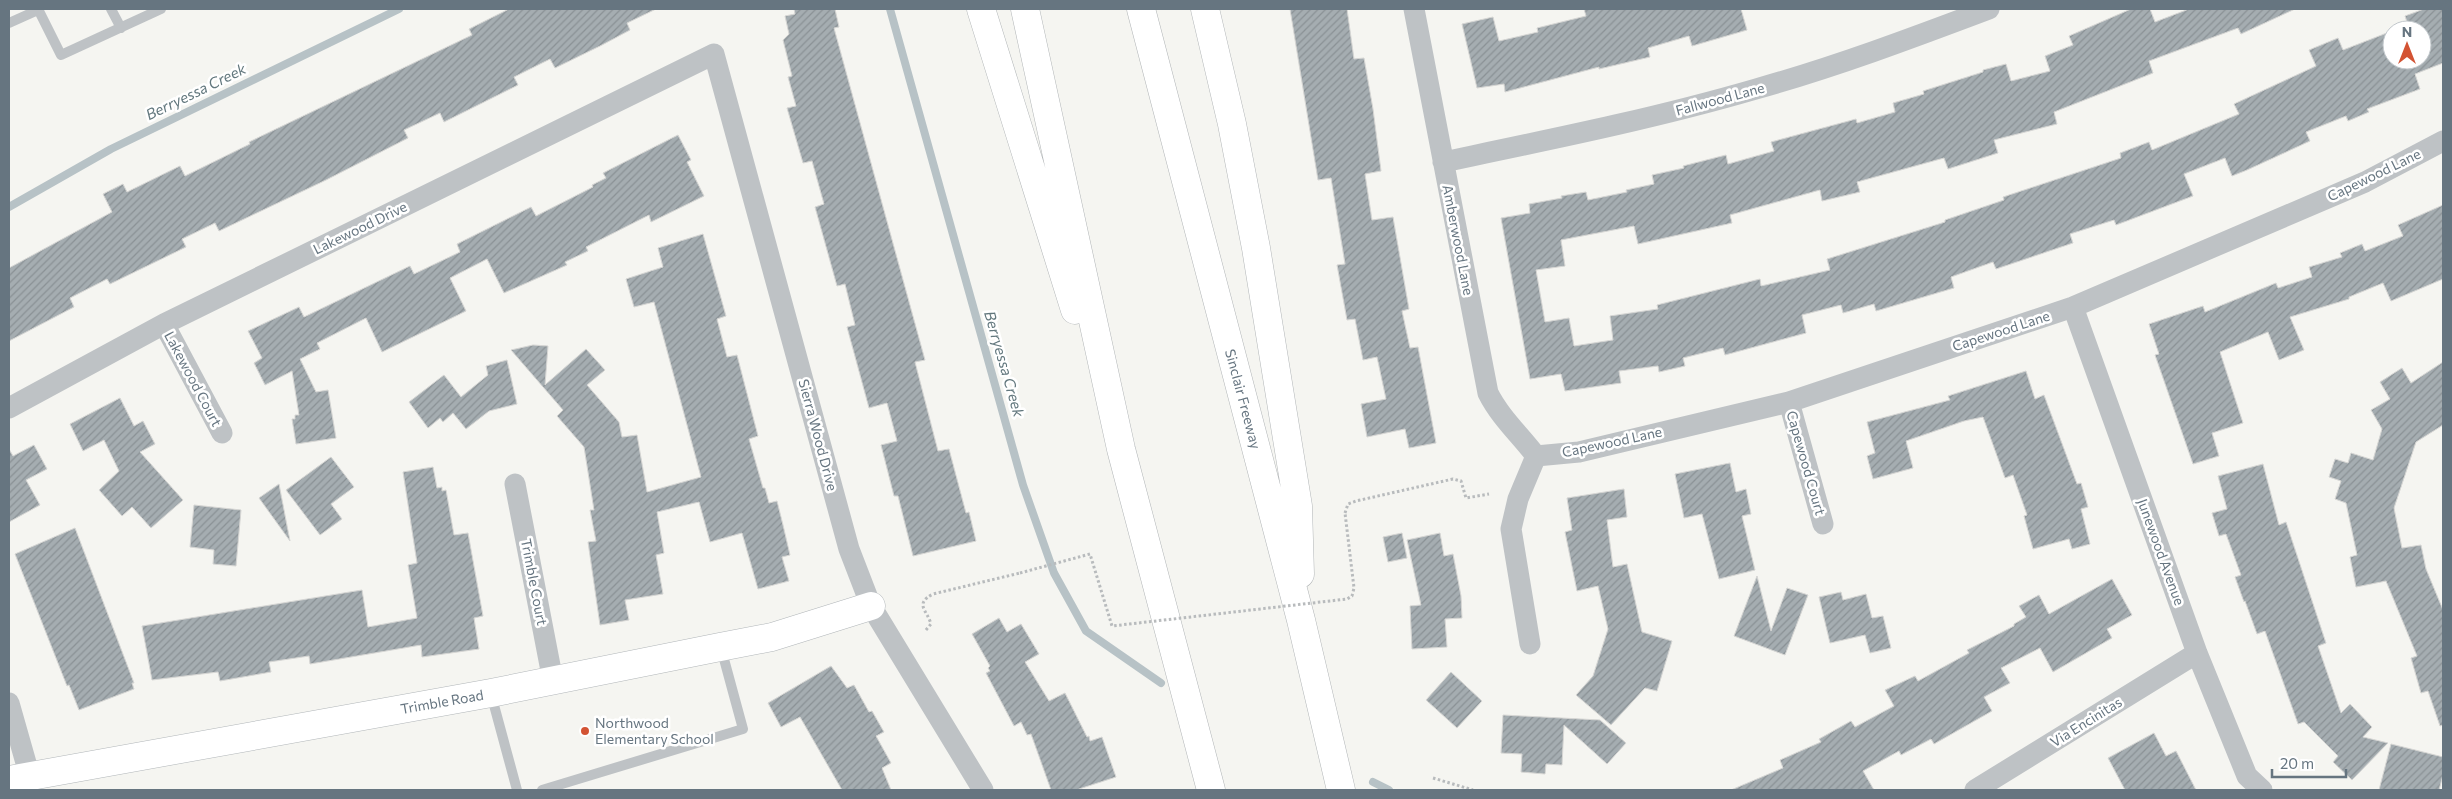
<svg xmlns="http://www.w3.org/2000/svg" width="2452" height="799" viewBox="0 0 2452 799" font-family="Commissioner,sans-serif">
  <defs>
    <pattern id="building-hatch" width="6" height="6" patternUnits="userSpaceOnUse" patternTransform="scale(1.25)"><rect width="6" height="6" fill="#a5adb1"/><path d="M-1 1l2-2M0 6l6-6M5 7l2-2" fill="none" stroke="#8a9195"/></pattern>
  </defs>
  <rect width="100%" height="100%" fill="#f5f5f1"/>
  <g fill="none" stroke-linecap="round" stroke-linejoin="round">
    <!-- stream -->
    <path stroke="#b7c2c6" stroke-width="8" d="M890,9L1023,485L1054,573L1086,631L1161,683
      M9,207L111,149L399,9
      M1373,782L1389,790"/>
  </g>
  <!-- building -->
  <path fill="url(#building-hatch)" stroke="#d6d6d4" d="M509,9H656L627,23L630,30L602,45L555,68L550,59L514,77L518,85L444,122L440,113L404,130L408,138L326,180L219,231L215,223L182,239L186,247L110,284L107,279L70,298L74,307L9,341V268L112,212L103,194L123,184L127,192L180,166L185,176L250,144L249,142L472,35L469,29Z
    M794,9H835L839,27L834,28L925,360L915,362L938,451L949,449L966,513L969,512L976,541L913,556L898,496H894L881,445L897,441L887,403L869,408L847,327L855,325L845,284L837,286L815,207L824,204L812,161L803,163L787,108L796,106L788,77L792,76L783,40L789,34L785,16L795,14Z
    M1290,9H1347L1354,59L1364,58L1373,109L1381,171L1365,174L1372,220L1393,217L1409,309L1402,311L1410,348L1418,347L1436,443L1409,448L1405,429L1367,437L1361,404L1386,399L1377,357L1363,360L1355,319L1347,320L1337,265L1345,264L1331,178L1318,180Z
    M1584,9H1741L1747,30L1692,46L1689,36L1648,48L1650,57L1599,69V67L1505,92L1504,84L1477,88L1462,24L1493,17L1499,41L1538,32L1537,28L1586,16Z
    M2131,9H2150L2155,22L2189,9H2295L2241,34L2238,28L2149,61L2153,73L2054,112L2057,124L1994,140L1998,153L1948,169L1944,158L1857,182L1860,192L1822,201L1820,190L1730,215L1732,223L1638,244L1634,226L1561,240L1565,266L1536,270L1545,322L1569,318L1574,346L1613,340L1610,316L1658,309L1657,305L1760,279L1761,286L1830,270L1827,259L1945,222V220L2004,200L2003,197L2121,158L2120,153L2149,142L2152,150L2239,114L2234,104L2316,66L2309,50L2338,38L2343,50L2392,31V60H2422V30H2396L2408,25L2405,16L2424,9H2443V63L2415,74L2420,89L2367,109L2369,112L2348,121L2346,116L2306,132L2310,141L2247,170L2232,176L2225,158L2184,174L2193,196L2116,225L2114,220L2070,234L2073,243L1996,269L1993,262L1951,277L1954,288L1876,311L1874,304L1843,313L1841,305L1802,315L1806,333L1725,355L1723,348L1683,358L1685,366L1659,372L1658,366L1619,371L1621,383L1565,391L1561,374L1530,379L1501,218L1530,213L1529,204L1562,198L1561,196L1586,192L1588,200L1627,192L1626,190L1654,184L1652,175L1684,168L1683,166L1726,155L1728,164L1774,151L1771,142L1856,119L1857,123L1895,112L1893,103L1924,94L1923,91L1983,72V70L2006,64L2011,81L2050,71L2045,56L2073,45L2069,36Z
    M678,135L691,160L687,162L704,196L651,222L649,215L586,247L588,251L565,262L567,265L504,293L487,259L450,278L466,311L382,352L366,318L317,343L320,349L300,359L316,392L328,390L336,438L296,444L292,419H295V415H299L292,371L265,385L254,363L262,358L248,331L299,307L304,317L410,266L414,274L460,252L457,244L531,207L536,216L593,187L592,185L606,178L603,173Z
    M2443,205V279L2391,301L2383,283L2349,297V299L2290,317L2304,350L2279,360L2268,332L2220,352L2243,423L2212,433L2219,456L2193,464L2155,355L2159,354L2149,324L2203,306L2205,312L2276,283L2278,288L2312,277L2309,267L2342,257L2340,253L2362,244L2365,251L2403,236L2398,225Z
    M703,234L726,316L717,319L727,357L737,355L758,436L749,439L763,488H765L769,503L777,501L783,525L790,555L782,557L789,581L758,589L742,533L710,542L699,502L657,512L664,553L656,555L663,594L625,600L629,620L600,625L588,542L596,541L590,510H594L584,447L557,416L563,410L511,350L533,345L548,346L545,385L586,349L605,370L587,385L619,422L622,437L637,435L647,492L701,477L654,302L634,307L626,279L663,267L658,248Z
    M507,360L517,404L489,411L466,429L453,413L443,422L440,418L428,428L409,402L444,375L461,397L488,375L486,366Z
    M2443,362V425L2416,442L2394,508L2402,548L2421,545L2426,569L2443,610V725L2440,726L2428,691L2421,693L2411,658L2417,656L2386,581L2356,587L2350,557L2357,555L2346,503L2335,499L2341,481L2329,477L2335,459L2348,463L2351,453L2373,460L2382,429L2371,410L2390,399L2380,382L2402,368L2411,383Z
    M2026,371L2035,399L2044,395L2077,484L2081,483L2088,507L2081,509L2090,544L2072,549L2069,539L2033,549L2024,516L2027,515L2013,475L2005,478L1983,417L1964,421L1906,441L1913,468L1873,479L1867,456L1875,453L1867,422L1950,400L1948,396Z
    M120,398L134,426L143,421L155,444L140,452L183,500L151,528L132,507L122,516L99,490L119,471L104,440L83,451L70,424Z
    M34,445L47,469L26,480L40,505L9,522V449L13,456Z
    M331,457L354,487L331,504L342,519L320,535L286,490Z
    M1730,463L1736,492L1746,489L1751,514L1742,516L1755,570L1719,579L1702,514L1684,518L1675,474Z
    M2263,464L2279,525L2286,522L2326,643L2318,646L2341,713L2350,704L2372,727L2363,737L2388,743L2352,780L2333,762L2338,756L2304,722L2298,724L2265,631L2257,634L2245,601L2244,602L2235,577L2241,575L2226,534L2219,536L2212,513L2227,509L2218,476Z
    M433,467L437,488L442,487V491L446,490L454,535L468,533L483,616L474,618L479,649L422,657L421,645L310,664L309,656L269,662L271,672L220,681L218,672L152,680L142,626L362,590L368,627L417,618L408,565L417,563L403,472Z
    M279,484L290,541L259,498Z
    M1624,489L1627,517L1607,520L1613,567L1627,564L1642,632L1672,641L1657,691L1645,688L1611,725L1576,695L1593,676L1608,629L1598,586L1577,591L1565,532L1572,530L1567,498Z
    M194,505L241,510L236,566L213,564L214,550L190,547Z
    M75,528L134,683H132L134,689L79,710L69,685L67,686L15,554Z
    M1402,533L1407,558L1388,562L1383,537Z
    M1440,533L1444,556L1453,554L1461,596L1462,618L1445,619L1447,647L1412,649L1410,606L1421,605L1407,540Z
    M1757,576L1771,631L1787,588L1808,595L1785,655L1734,636Z
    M2112,579L2132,615L2107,629L2112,638L2053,672L2040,648L2001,668L2010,683L1984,697L1992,711L1934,744L1931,739L1901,755L1899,751L1863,771L1874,790H1731L1783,768L1780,760L1821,742L1819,739L1851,721L1855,727L1894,706L1885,690L1915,676L1918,681L1969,653L1967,650L2014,626V624L2026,617L2019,606L2039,595L2049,614Z
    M1841,592L1843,600L1866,594L1872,618L1883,616L1891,648L1870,653L1865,635L1830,643L1819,597Z
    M999,618L1007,632L1021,624L1039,654L1025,662L1049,701L1065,693L1087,737L1089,736L1090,741L1102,737L1116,777L1076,790H1051L1031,734L1027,735L1021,722L1014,726L986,673L990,671L988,668L990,666L972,634Z
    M831,666L847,688L854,685L869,712L872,711L884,732L876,736L891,763L882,768L891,790H842L800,717L781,727L768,703Z
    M1451,672L1482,701L1457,728L1426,700Z
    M1503,715L1600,720L1626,743L1607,764L1564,725L1562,765L1546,764L1545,774L1521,772L1522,754L1501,753Z
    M2154,733L2166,756L2176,751L2196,790H2125L2108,758Z
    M2391,744L2443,757V775L2439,790H2379Z"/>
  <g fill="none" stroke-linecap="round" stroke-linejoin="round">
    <defs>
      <path id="secondary" d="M9,780L491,693L720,647L772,637L871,606"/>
      <path id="highway" d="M981,9L1075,310
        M1025,9L1121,449L1211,790
        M1141,9L1301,620L1341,790
        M1205,9L1232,124L1256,248L1298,506L1300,574"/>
    </defs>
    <!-- secondary casing -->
    <use href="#secondary" stroke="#b1b6b9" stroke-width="29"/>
    <!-- highway casing -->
    <use href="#highway" stroke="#b1b5b7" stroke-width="29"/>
    <!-- path -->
    <path stroke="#b8bbbd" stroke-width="3" stroke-dasharray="2.5 2.5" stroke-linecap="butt" d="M1345,513L1348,504L1356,501L1453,479L1461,481L1466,498L1489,494
      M926,630L931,624C927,610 914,604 933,594L1020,573
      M1433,778L1473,790"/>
    <!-- lane -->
    <path stroke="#bec2c5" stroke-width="10" d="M38,9L61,55L161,9
      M111,9L121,28
      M9,23L38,10
      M491,694L517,790
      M542,790L743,729L721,648"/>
    <!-- street -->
    <path stroke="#bec2c5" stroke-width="21" d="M1414,9L1488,393C1500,417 1520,435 1536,456
      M1443,162C1548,140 1653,119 1756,89C1835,67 1912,38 1989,9
      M2073,307L2197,653L2247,776L2262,790
      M164,324L222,433
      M1789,402L1823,524
      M9,408L164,324L714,54L849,549L871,606L983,790
      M1536,456L1579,452L1789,402L2073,307L2365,182L2443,141
      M515,484L553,681
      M1530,644L1511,529L1518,499L1536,456
      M9,703L30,777
      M1975,790L2197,653"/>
    <!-- secondary -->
    <use href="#secondary" stroke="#fff" stroke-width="28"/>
    <!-- highway -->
    <use href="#highway" stroke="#fff" stroke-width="28"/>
    <!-- path-bridge -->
    <path stroke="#b8bbbd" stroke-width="3" stroke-dasharray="2.5 2.5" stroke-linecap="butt" d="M1020,573L1090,554L1112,626L1347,599L1352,596L1354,588L1345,513"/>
  </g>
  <!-- markers -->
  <circle fill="#d35333" stroke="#fff" stroke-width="2" cx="585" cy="731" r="5"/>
  <g text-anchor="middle" stroke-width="5" stroke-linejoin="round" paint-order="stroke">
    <!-- street labels -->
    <g font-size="14" fill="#667580" stroke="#fff">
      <text transform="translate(1720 99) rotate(-15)" y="5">Fallwood Lane</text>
      <text transform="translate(2374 175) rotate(-26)" y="5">Capewood Lane</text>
      <text transform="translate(360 228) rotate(-26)" y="5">Lakewood Drive</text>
      <text transform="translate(1458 240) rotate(79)" y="5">Amberwood Lane</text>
      <text transform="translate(2001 331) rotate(-18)" y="5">Capewood Lane</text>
      <text transform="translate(193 379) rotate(62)" y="5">Lakewood Court</text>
      <text transform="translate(1243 399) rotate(75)" y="5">Sinclair Freeway</text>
      <text transform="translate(818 435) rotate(75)" y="5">Sierra Wood Drive</text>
      <text transform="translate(1612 442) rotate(-12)" y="5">Capewood Lane</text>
      <text transform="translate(1806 463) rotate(74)" y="5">Capewood Court</text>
      <text transform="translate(2161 552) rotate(70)" y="5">Junewood Avenue</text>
      <text transform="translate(534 582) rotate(79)" y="5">Trimble Court</text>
      <text transform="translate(442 702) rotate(-10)" y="5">Trimble Road</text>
      <text transform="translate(2086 722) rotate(-32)" y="5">Via Encinitas</text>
    </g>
    <!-- poi labels -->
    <g font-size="14" fill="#667580" stroke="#fff" text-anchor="start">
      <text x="595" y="728">Northwood<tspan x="595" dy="16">Elementary School</tspan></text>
    </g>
    <!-- water labels -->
    <g font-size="15" font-style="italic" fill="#62777d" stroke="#fff">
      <text transform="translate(196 92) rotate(-26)" y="5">Berryessa Creek</text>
      <text transform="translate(1004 364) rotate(74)" y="5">Berryessa Creek</text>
    </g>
  </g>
  <!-- border -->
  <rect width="2452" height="799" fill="none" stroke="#667580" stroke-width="20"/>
  <!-- north arrow -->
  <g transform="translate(2407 45)"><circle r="24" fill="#ffffff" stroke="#c2c8cc"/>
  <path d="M0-4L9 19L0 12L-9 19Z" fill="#d35333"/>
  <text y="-8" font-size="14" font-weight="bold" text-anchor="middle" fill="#667580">N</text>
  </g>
  <!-- scale -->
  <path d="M2272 769v8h74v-8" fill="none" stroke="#667580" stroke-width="2.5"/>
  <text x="2280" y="769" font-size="15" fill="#667580" stroke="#ffffff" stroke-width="4" paint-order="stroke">20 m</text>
</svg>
